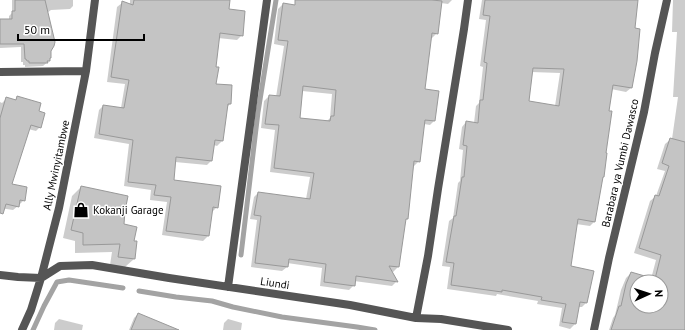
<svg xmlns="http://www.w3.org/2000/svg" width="685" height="330" viewBox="0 0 685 330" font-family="'PT Sans',sans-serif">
  <rect width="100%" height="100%" fill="#fff"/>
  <!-- shadow -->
  <path fill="#0003" fill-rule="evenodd" d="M12,0H73V6L70,9L51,10L47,13L50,51L49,61L43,66L25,67V65H23V62H21V47L0,48V20H9V16L12,13Z
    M130,0H229L228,10L242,35L237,40L218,38L215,68V85L230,104L227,107L222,141L217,146L214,145L211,161L207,165L175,162L172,181L217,207L212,212H211L208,236L203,241L162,235L167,202L150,200L151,190L124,186L129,144L94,138L99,110L103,106L121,108L125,84L107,82L117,7L122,3L130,5Z
    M299,0H452L448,4L441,3L437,33L432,38H430L424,90L434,121L430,125L424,124L419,161L414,166L412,165L407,219L405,220L398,267L393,272L390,271L396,282L392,286L354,281V285L349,290L320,286L322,268L287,263V267L282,271L251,267L257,220L250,219L254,197L258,193L306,199L310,177L270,172L275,130L261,128L264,101L269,96L276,97L284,46L274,44L278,9L283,4L299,7ZM302,91L332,94L330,118L327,121L298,118Z
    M482,0H636L631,88L626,92L611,89L601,178L594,222L590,226L576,224L570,267L586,303L582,307H578L575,324L570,329L559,326L562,308L537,304L538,301L497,294L496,296L447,289L450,267L442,266L449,221L453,218L458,183L460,181L463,150L459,149L462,127L466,122L474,123L476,106L479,103L483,67L480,66L486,20L479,19ZM531,72L560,73L555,106L528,102Z
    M673,0H685V330H609L613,318L615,315L621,290L626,278L631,273L651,279L656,260L634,253L650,201L656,196L665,171L657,169L665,144L671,139H672L678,97H673L677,32H672ZM637,282H661V306H637Z
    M18,97L38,112L40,127L36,131L28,129L11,185L24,200L20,204H18V206L13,210L0,208V102L2,103L7,98L15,100Z
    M81,187L124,211L123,225L133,242L134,259L125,267L110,265L112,252L75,253V241L63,238L72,196Z
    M138,314L156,330H129L134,318Z
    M59,319L83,325L82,330H54L55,323Z
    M228,319L242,323L241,330H223L224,323Z"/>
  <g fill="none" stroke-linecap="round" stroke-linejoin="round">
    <!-- stream -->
    <path stroke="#a3a3a3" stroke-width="5" d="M241,255L258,112L276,0
      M139,291L176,297L212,301L233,307L282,317L357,327L375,330
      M33,330L44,306L57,282L69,280L123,288"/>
  </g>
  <!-- building -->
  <path fill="#c4c4c4" stroke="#999" fill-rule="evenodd" d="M15,0H45L55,42L54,46L51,51V58H50V61H47L48,63H29V61H27L26,59H25L24,44H0V19H12V11H15Z
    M134,0H230L229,9L245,11L243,36L220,33L216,67H219L216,84L232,85L231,104H228L223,141L215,140L212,161L176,157L174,180L221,186L218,208L213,207L209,236L166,231L171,197L154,195L156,185L128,182L133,140L99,134L103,105L124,108L129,80L111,77L122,1L133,5Z
    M295,0H432L442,1L438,34L432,33L425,89L439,91L435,121L425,120L420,162L414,161L408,219H406L399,267L389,266L398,282L356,276L355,286L324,282L326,264L289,259L288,267L255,263L261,216L254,215L258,192L310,199L314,173L274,168L279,125L265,124L269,95L280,96L288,41L278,40L283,3L295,5ZM303,86L336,90L334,116H331L330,121L300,118Z
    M485,0H638L635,28L640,29L637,61L632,88L613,85L609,111H612L606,153H607L604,177H603L595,222L578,219L571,266L594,271L587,303L580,302L576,324L562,322L566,304L541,300L542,297L502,290V292L451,285L454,263L446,262L454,216H456L462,177H464L467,146L463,145L466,121L478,123L480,100H483L487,63L484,62L490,16L483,15ZM533,68L564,69L559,106L529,101Z
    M17,96L41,103L39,111L45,113L41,128L31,125L12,184L27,187L25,201L20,200L19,207L6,204L3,214L0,213V118L6,97L16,100Z
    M670,138L685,142V330H611L619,306H621L626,284L631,272L655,279L661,255L639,248L655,195L659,196L669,166L662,163ZM637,282H661V306H637Z
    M81,186L128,196L125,211L124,224L137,227L134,241H137L135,259L118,257L120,244L83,245V233L71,230Z
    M138,313L179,330H131Z"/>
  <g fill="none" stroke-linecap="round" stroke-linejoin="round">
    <!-- street -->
    <path stroke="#555" stroke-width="8" d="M0,72L86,71
      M0,275L18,277L41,278L60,266L92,265L169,278L350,305L416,318L441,319L508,330
      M228,287L267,0
      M416,318L428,256L438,189L464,29L468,0
      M22,330L31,310L41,278L59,208L86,71L95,0
      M594,330L609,258L644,112L655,53L667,0"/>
  </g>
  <!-- icons -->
  <defs>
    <symbol id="shop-bare" viewBox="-9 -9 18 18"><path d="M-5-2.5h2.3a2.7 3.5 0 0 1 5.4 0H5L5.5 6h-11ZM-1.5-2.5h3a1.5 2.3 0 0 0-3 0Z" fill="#000" stroke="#fff" stroke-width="2.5" paint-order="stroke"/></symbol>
  </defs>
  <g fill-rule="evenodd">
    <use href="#shop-bare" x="70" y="199" width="22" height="22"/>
  </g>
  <g text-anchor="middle" stroke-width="3" stroke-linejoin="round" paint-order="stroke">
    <!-- street labels -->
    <g font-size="11" fill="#000" stroke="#fff">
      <text transform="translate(620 163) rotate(-77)" y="4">Barabara ya Vumbi Dawasco</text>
      <text transform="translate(56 165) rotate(-78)" y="4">Ally Mwinyitambwe</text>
      <text transform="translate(275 283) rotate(9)" y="4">Liundi</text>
    </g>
    <!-- poi labels -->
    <g font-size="11" fill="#000" stroke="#fff" text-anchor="start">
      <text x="93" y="214">Kokanji Garage</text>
    </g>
  </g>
  <!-- north arrow -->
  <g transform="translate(649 294) rotate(87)"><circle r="19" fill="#ffffff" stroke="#999999"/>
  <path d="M0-3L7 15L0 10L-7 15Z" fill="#000000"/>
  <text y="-6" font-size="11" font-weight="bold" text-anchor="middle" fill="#000000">N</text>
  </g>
  <!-- scale -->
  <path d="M18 34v6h126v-6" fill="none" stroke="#000000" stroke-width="2"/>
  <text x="24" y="34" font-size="12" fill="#000000" stroke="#ffffff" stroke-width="3" paint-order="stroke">50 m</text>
</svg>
